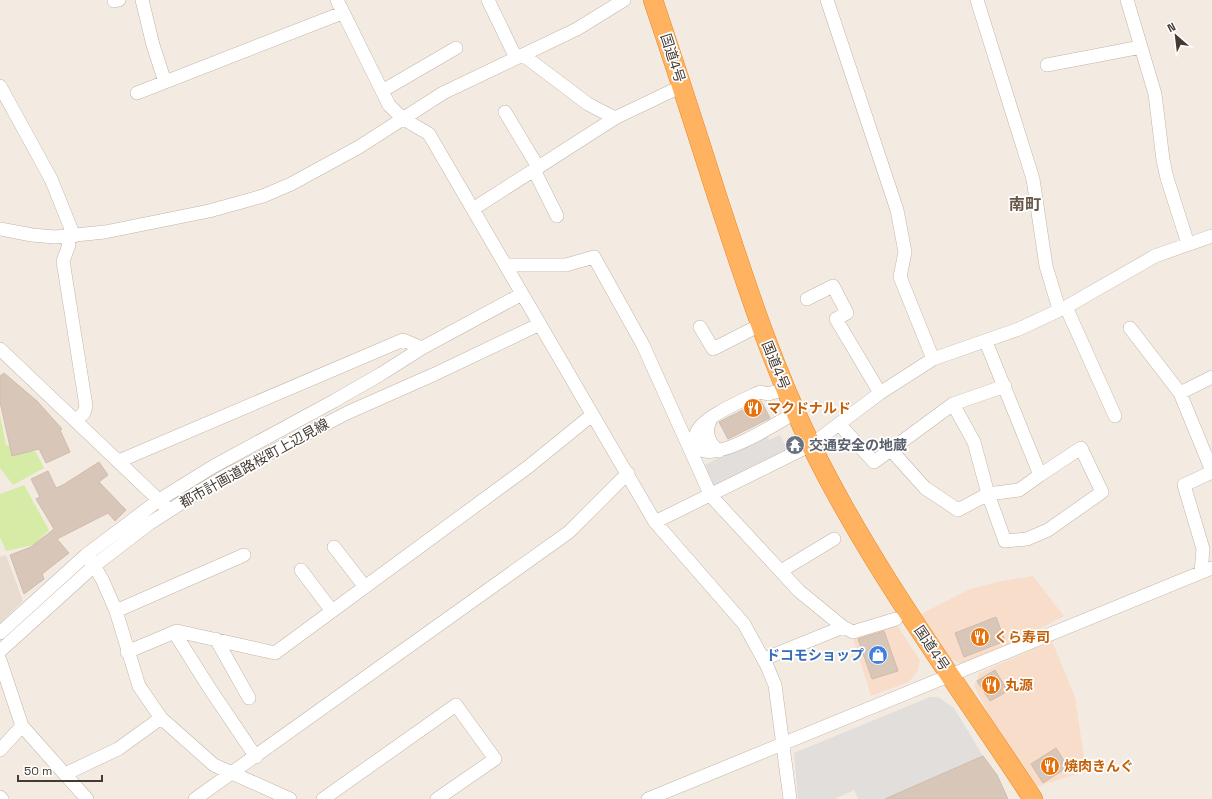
<svg xmlns="http://www.w3.org/2000/svg" width="1212" height="799" viewBox="0 0 1212 799" font-family="'Space Grotesk','Noto Sans JP',sans-serif">
  <rect width="100%" height="100%" fill="#f3ebe2"/>
  <!-- residential -->
  <path fill="#e7dccf" d="M6,555L23,601L0,623V557Z"/>
  <!-- commercial -->
  <path fill="#f8deca" d="M1033,576L1064,616L1041,628L1043,631L962,664L951,659L921,614L970,589L1001,581Z
    M895,622L920,660L918,670L909,682L871,696L852,636Z
    M1052,641L1075,697L1086,771L1036,787L989,715L974,686L979,673Z"/>
  <!-- green -->
  <path fill="#d6eba6" d="M0,415L6,445L36,452L44,468L13,485L0,468Z
    M24,485L49,530L34,545L6,551L0,537V494Z"/>
  <!-- parking -->
  <path fill="#e2dedb" d="M766,433L769,440L780,435L788,450L714,488L705,465Z
    M930,697H938L954,708L983,756L885,799H858L854,790L835,799H798L794,753Z"/>
  <!-- building -->
  <path fill="#d8c7b9" stroke="#d0bba9" d="M4,373L37,401L62,429L60,430L70,452L46,463L39,449L12,456L0,402V376Z
    M761,401L770,418L728,439L719,422Z
    M99,462L108,475L99,482L126,510L115,521L108,513L57,539L69,553L42,574L44,579L24,594L10,555L31,547L54,529L36,499L40,497L31,479L48,471L56,488L63,485Z
    M996,617L1005,641L964,657L955,633Z
    M884,631L898,671L872,679L858,639Z
    M995,670L1008,691L990,701L977,681Z
    M1056,748L1068,767L1043,783L1031,764Z
    M983,756L997,775L1008,799H885Z"/>
  <g fill="none" stroke-linecap="round" stroke-linejoin="round">
    <defs>
      <path id="minor" d="M142,0L153,45L165,82
        M337,0L389,105L402,118L429,134L655,522L744,624L767,666L775,685L790,799
        M488,0L516,58
        M827,0L897,210L905,252L900,277L933,359
        M977,0L1033,179L1046,266L1059,309
        M1127,0L1155,94L1163,160L1167,178L1188,244
        M114,1L119,0
        M523,55L588,104L615,118
        M1047,65L1141,47
        M0,86L51,179L74,236
        M382,91L456,48
        M137,93L342,13
        M505,112L538,167
        M534,170L557,216
        M473,209L615,118L682,86
        M0,229L32,235L55,237L105,232L209,211L263,196L291,184L359,147L443,93L577,29L624,0
        M66,236L69,245L63,261L86,406L84,413L76,420
        M506,265H566L594,257L643,345L711,496L799,591L843,627L764,659
        M807,299L833,286L847,313L836,319L880,393
        M1066,307L1115,416
        M700,327L713,349L760,325
        M1130,328L1180,393
        M986,342L1040,475L1081,448L1102,492L1048,530L1027,539L1005,541L988,494L1019,490L1040,475
        M0,349L165,506
        M1212,377L1180,393L1212,471
        M785,389L768,394L760,392C746,399 697,419 696,435C696,442 700,446 704,451C726,456 776,424 796,412
        M712,417C704,430 707,442 719,451
        M839,424L874,462L953,404L1005,386
        M891,450L925,488L958,510L988,494L974,442L953,404
        M119,461L403,340L422,348
        M655,522L811,445L880,393L933,359L1019,329L1066,307L1155,256L1212,236
        M334,547L365,587
        M90,559L102,579L116,611L139,686L161,718L214,765L290,799
        M301,570L332,611
        M781,571L834,539
        M1201,572L1203,549L1184,485L1212,472
        M116,611L244,555
        M843,627L853,632L896,619
        M174,632L210,689L256,757
        M0,633L86,555L159,500L214,466L334,401L381,374L422,348L522,294
        M216,639L249,698
        M0,651L95,565L150,523L200,491L227,475L349,412L435,374L540,324
        M127,652L177,631L275,653L528,467L592,415
        M0,660L22,726L87,799
        M0,750L22,726
        M65,774L118,749L161,718
        M0,797L2,799
        M195,799L569,532L628,473
        M323,799L456,705L495,759L437,799
        M648,799L1212,568"/>
      <path id="highway" d="M653,0C675,65 696,130 717,196C745,281 772,366 812,447C873,571 957,683 1033,799"/>
    </defs>
    <!-- minor casing -->
    <use href="#minor" stroke="#c1b4a7" stroke-width="14"/>
    <!-- highway casing -->
    <use href="#highway" stroke="#eb8523" stroke-width="20"/>
    <!-- minor -->
    <use href="#minor" stroke="#fff" stroke-width="13"/>
    <!-- highway -->
    <use href="#highway" stroke="#ffb360" stroke-width="19"/>
  </g>
  <!-- icons -->
  <defs>
    <symbol id="restaurant-disc" viewBox="-11 -11 22 22"><circle r="9.5" fill="#e8710a" stroke="#fff"/><path d="M-5-6h1v4h1v-4h1v4h1v-4h1v5L-1.5 .5V6h-2V.5L-5-1ZM5-6V6H3V1.5H1.5Q1.5-4 5-6Z" fill="#fff"/></symbol>
    <symbol id="temple-disc" viewBox="-11 -11 22 22"><circle r="9.5" fill="#6b7280" stroke="#fff"/><path d="M0-6L5-2H3V0L6.5 2.5H4V6H1.5V3h-3V6H-4V2.5H-6.5L-3 0V-2H-5Z" fill="#fff"/></symbol>
    <symbol id="shop-disc" viewBox="-11 -11 22 22"><circle r="9.5" fill="#3f7fe0" stroke="#fff"/><path d="M-5-2.5h2.3a2.7 3.5 0 0 1 5.4 0H5L5.5 6h-11ZM-1.5-2.5h3a1.5 2.3 0 0 0-3 0Z" fill="#fff"/></symbol>
  </defs>
  <g fill-rule="evenodd">
    <use href="#restaurant-disc" x="742" y="397" width="22" height="22"/>
    <use href="#temple-disc" x="784" y="434" width="22" height="22"/>
    <use href="#restaurant-disc" x="969" y="626" width="22" height="22"/>
    <use href="#shop-disc" x="867" y="644" width="22" height="22"/>
    <use href="#restaurant-disc" x="980" y="674" width="22" height="22"/>
    <use href="#restaurant-disc" x="1039" y="755" width="22" height="22"/>
  </g>
  <g text-anchor="middle" stroke-width="3.5" stroke-linejoin="round" paint-order="stroke">
    <!-- street labels -->
    <g font-size="14" fill="#443a32" stroke="#fff">
      <text transform="translate(673 58) rotate(72)" y="5">国道4号</text>
      <text transform="translate(776 365) rotate(68)" y="5">国道4号</text>
      <text transform="translate(254 463) rotate(-29)" y="5">都市計画道路桜町上辺見線</text>
      <text transform="translate(932 648) rotate(56)" y="5">国道4号</text>
    </g>
    <!-- food labels -->
    <g font-size="14" font-weight="bold" fill="#c56008" stroke="#fff" text-anchor="start">
      <text x="767" y="413">マクドナルド</text>
      <text x="994" y="642">くら寿司</text>
      <text x="1005" y="690">丸源</text>
      <text x="1064" y="771">焼肉きんぐ</text>
    </g>
    <!-- worship labels -->
    <g font-size="14" font-weight="bold" fill="#5b616d" stroke="#fff" text-anchor="start">
      <text x="809" y="450">交通安全の地蔵</text>
    </g>
    <!-- shop labels -->
    <g font-size="14" font-weight="bold" fill="#366cbe" stroke="#fff" text-anchor="end">
      <text x="864" y="660">ドコモショップ</text>
    </g>
    <!-- quarter labels -->
    <g font-size="16" font-weight="bold" fill="#685748" stroke="#fff">
      <text x="1025" y="210">南町</text>
    </g>
  </g>
  <!-- north arrow -->
  <g transform="translate(1176 36) rotate(332)" stroke="#ffffff" stroke-width="3" paint-order="stroke">
  <path d="M0-3L7 15L0 10L-7 15Z" fill="#443a32"/>
  <text y="-6" font-size="11" font-weight="bold" text-anchor="middle" fill="#443a32">N</text>
  </g>
  <!-- scale -->
  <path d="M18 775v6h84v-6" fill="none" stroke="#443a32" stroke-width="2"/>
  <text x="24" y="775" font-size="12" fill="#443a32" stroke="#ffffff" stroke-width="3" paint-order="stroke">50 m</text>
</svg>
